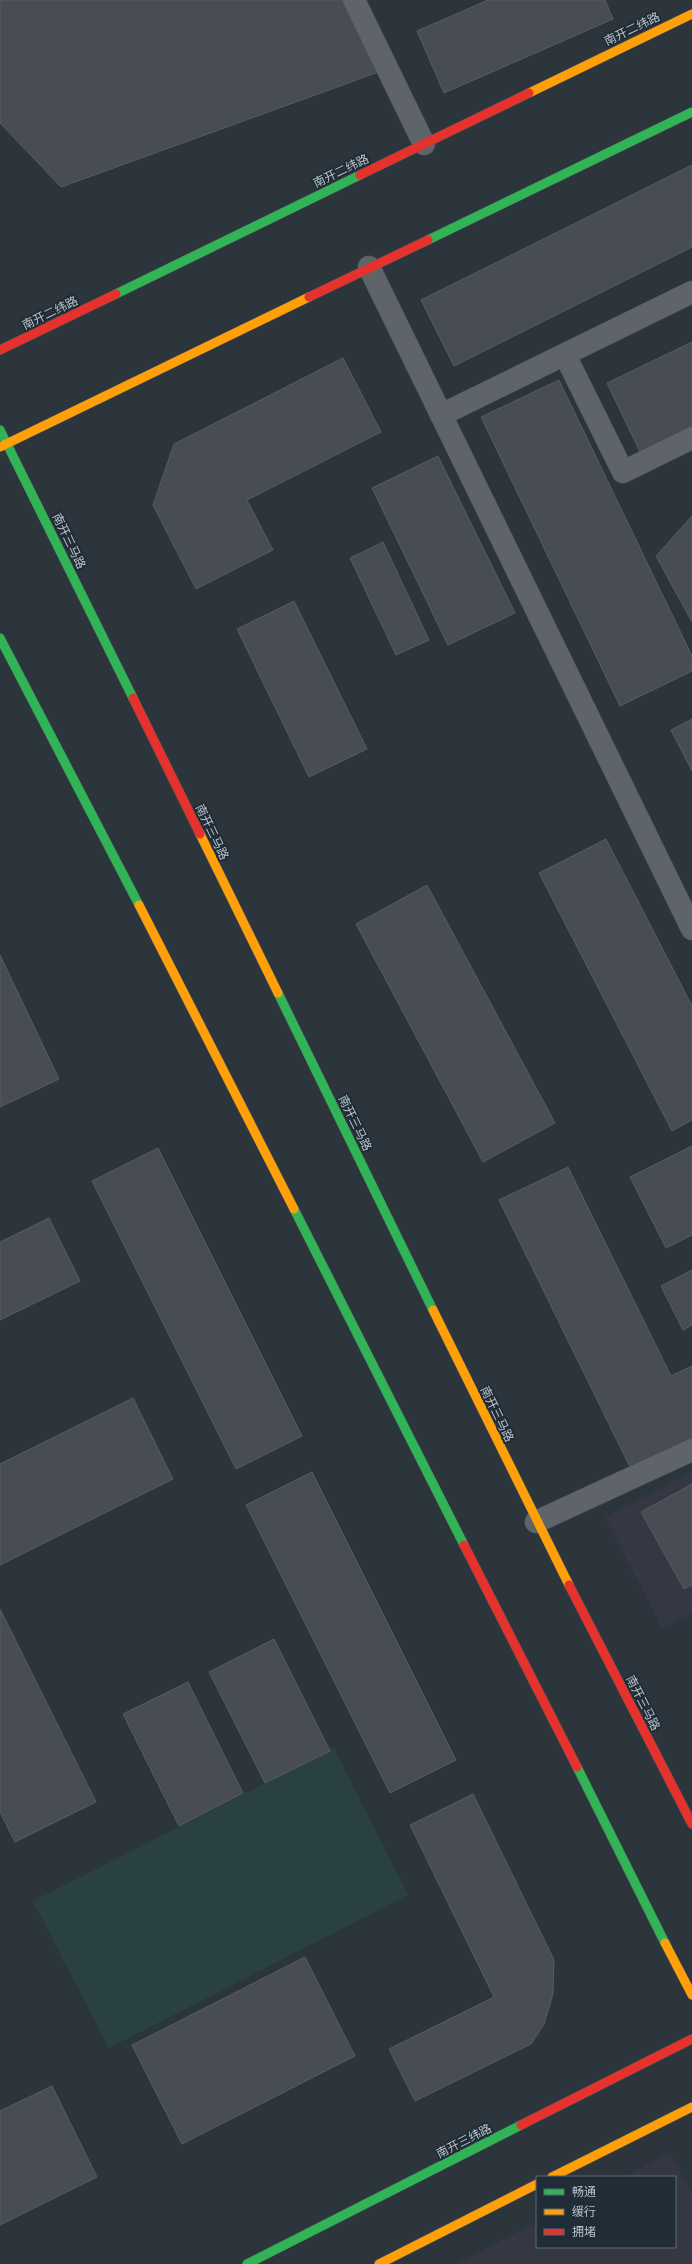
<svg xmlns="http://www.w3.org/2000/svg" width="692" height="2264" viewBox="0 0 692 2264" font-family="Ubuntu,'Noto Sans SC',sans-serif">
  <rect width="100%" height="100%" fill="#2d353c"/>
  <!-- medical -->
  <path fill="#353744" d="M692,1472V1613L662,1628L605,1517Z
    M670,2153L692,2193V2264H456L537,2222V2247H675V2177H623Z"/>
  <!-- green -->
  <path fill="#2a4141" d="M334,1748L408,1895L109,2048L33,1901Z"/>
  <!-- building -->
  <path fill="#474d53" stroke="#565c63" d="M0,0H354L387,69L61,187L0,123Z
    M488,0H605L613,19L444,93L417,31Z
    M692,165V247L454,366L421,300Z
    M692,342V430L641,454L607,383Z
    M343,358L381,432L247,500L273,550L196,589L153,505L174,444Z
    M559,380L692,656V671L620,706L481,417Z
    M438,456L515,613L448,645L372,488Z
    M692,516V622L656,556Z
    M383,542L429,640L396,655L350,558Z
    M294,601L367,749L309,777L237,629Z
    M692,719V771L671,730Z
    M606,839L692,1006V1120L672,1131L539,873Z
    M427,885L555,1123L483,1162L356,924Z
    M0,955L59,1079L0,1107Z
    M692,1146V1235L666,1248L630,1177Z
    M158,1148L302,1436L236,1469L92,1181Z
    M568,1167L671,1376L692,1366V1440L631,1469L499,1200Z
    M49,1218L80,1281L0,1320V1242Z
    M692,1270V1325L683,1330L661,1286Z
    M133,1398L173,1479L0,1565V1464Z
    M312,1472L456,1760L390,1793L246,1505Z
    M692,1484V1585L684,1589L641,1512Z
    M0,1609L96,1802L15,1842L0,1812Z
    M274,1639L330,1751L265,1783L209,1672Z
    M188,1682L243,1793L179,1826L123,1714Z
    M473,1794L554,1960L553,1994L544,2024L531,2044L415,2101L389,2049L494,1997L410,1825Z
    M305,1957L355,2056L182,2144L132,2045Z
    M52,2086L97,2177L0,2225V2111Z"/>
  <g fill="none" stroke-linecap="round" stroke-linejoin="round">
    <defs>
      <path id="street" d="M354,0L424,144
        M369,267L692,929
        M565,355L623,472L692,438
        M441,415L692,292
        M536,1522L692,1450"/>
      <path id="fast" d="M428,240L692,112
        M116,294L360,175
        M0,430L133,698
        M0,638L139,905
        M278,993L433,1310
        M294,1209L464,1545
        M577,1767L665,1943
        M247,2264L521,2125"/>
      <path id="slow" d="M529,93L692,14
        M0,447L309,297
        M200,834L278,993
        M139,905L294,1209
        M433,1310L569,1585
        M665,1943L692,1995
        M552,2177L692,2107
        M379,2264L537,2184"/>
      <path id="jam" d="M360,175L529,93
        M309,297L428,240
        M0,350L116,294
        M133,698L200,834
        M464,1545L577,1767
        M569,1585L692,1824
        M521,2125L692,2039"/>
    </defs>
    <!-- street casing -->
    <use href="#street" stroke="#4c5156" stroke-width="23"/>
    <!-- fast casing -->
    <use href="#fast" stroke="#4c5156" stroke-width="10"/>
    <!-- slow casing -->
    <use href="#slow" stroke="#4c5156" stroke-width="10"/>
    <!-- jam casing -->
    <use href="#jam" stroke="#4c5156" stroke-width="10"/>
    <!-- street -->
    <use href="#street" stroke="#5e6469" stroke-width="22"/>
    <!-- fast -->
    <use href="#fast" stroke="#30b455" stroke-width="9"/>
    <!-- slow -->
    <use href="#slow" stroke="#ff9f0a" stroke-width="9"/>
    <!-- jam -->
    <use href="#jam" stroke="#e5322d" stroke-width="9"/>
  </g>
  <g text-anchor="middle" stroke-width="4" stroke-linejoin="round" paint-order="stroke">
    <!-- street labels -->
    <g font-size="12" fill="#b9c2cb" stroke="#202d37">
      <text transform="translate(632 29) rotate(-26)" y="4">南开二纬路</text>
      <text transform="translate(341 171) rotate(-26)" y="4">南开二纬路</text>
      <text transform="translate(50 313) rotate(-26)" y="4">南开二纬路</text>
      <text transform="translate(69 541) rotate(64)" y="4">南开三马路</text>
      <text transform="translate(212 832) rotate(64)" y="4">南开三马路</text>
      <text transform="translate(355 1123) rotate(64)" y="4">南开三马路</text>
      <text transform="translate(497 1414) rotate(64)" y="4">南开三马路</text>
      <text transform="translate(643 1703) rotate(63)" y="4">南开三马路</text>
      <text transform="translate(464 2141) rotate(-27)" y="4">南开三纬路</text>
    </g>
  </g>
  <!-- legend -->
  <rect x="536" y="2176" width="140" height="72" fill="#202d37" stroke="#5d6972"/>
  <rect x="544" y="2189" width="20" height="6" fill="#30b455" stroke="#5d6972"/>
  <text x="572" y="2196" font-size="12" fill="#b9c2cb">畅通</text>
  <rect x="544" y="2209" width="20" height="6" fill="#ff9f0a" stroke="#5d6972"/>
  <text x="572" y="2216" font-size="12" fill="#b9c2cb">缓行</text>
  <rect x="544" y="2229" width="20" height="6" fill="#e5322d" stroke="#5d6972"/>
  <text x="572" y="2236" font-size="12" fill="#b9c2cb">拥堵</text>
</svg>
